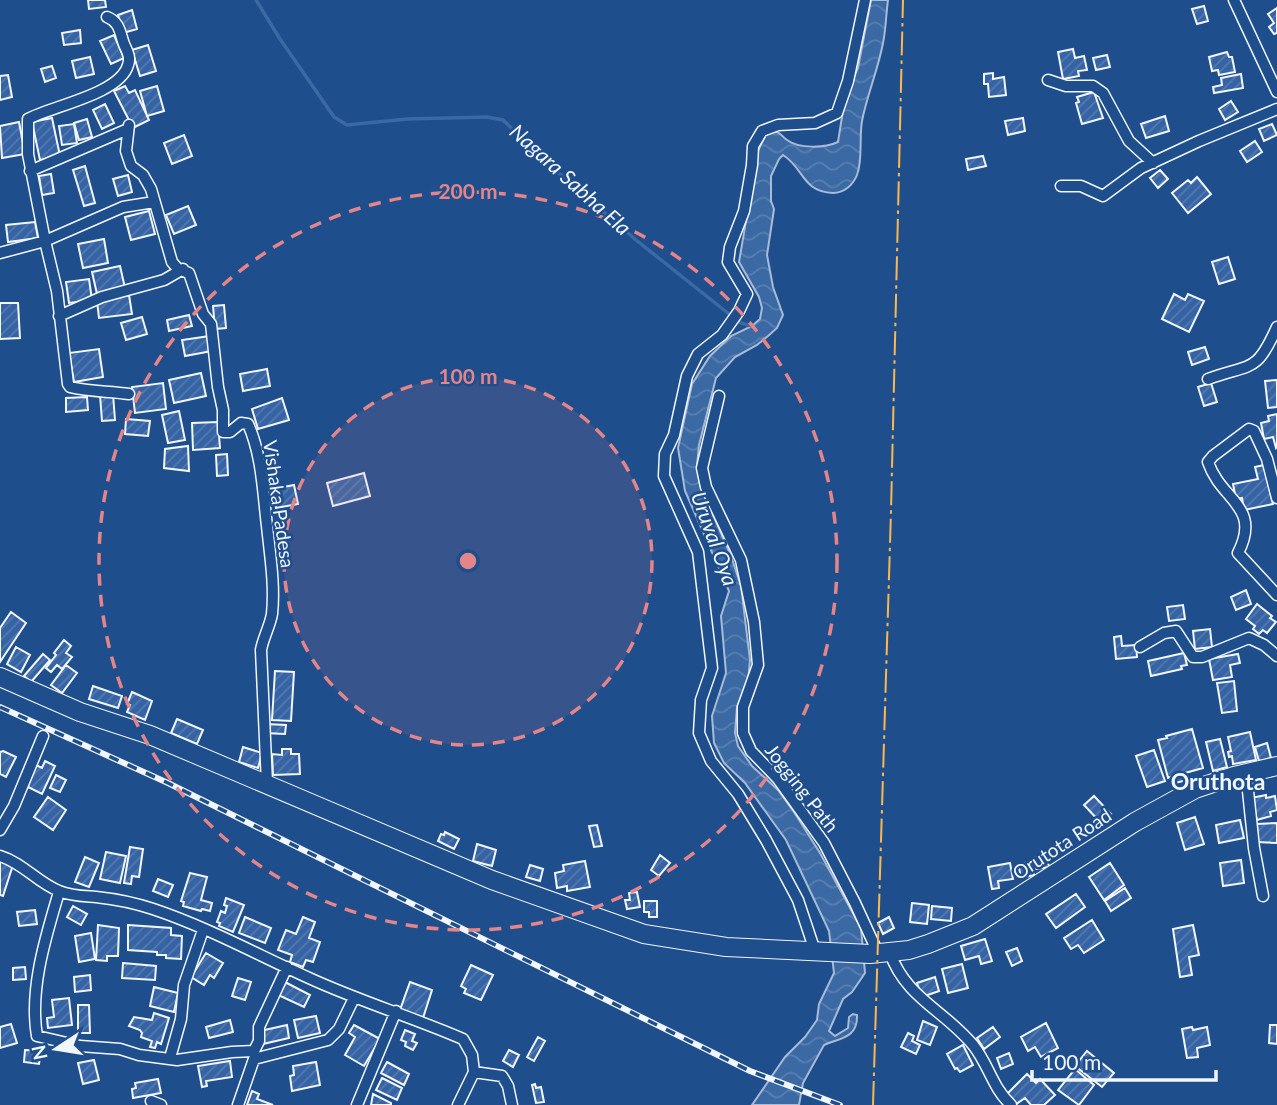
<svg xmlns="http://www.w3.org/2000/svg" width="1277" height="1105" viewBox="0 0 1277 1105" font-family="Lato,sans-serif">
  <defs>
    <pattern id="water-waves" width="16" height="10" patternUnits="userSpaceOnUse" patternTransform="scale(1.75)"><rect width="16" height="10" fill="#3b69a3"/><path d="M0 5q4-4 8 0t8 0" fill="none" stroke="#587fb1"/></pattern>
    <pattern id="building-hatch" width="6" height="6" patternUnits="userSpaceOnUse" patternTransform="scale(1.75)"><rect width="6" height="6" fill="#3563a3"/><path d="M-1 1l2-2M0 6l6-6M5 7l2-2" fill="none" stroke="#537ab1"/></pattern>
  </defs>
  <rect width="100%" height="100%" fill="#1f4e8c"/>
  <!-- water -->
  <path fill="url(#water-waves)" stroke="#a8bbd7" stroke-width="2" d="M871,0H888C886,14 886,29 883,43C878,70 867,95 862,121C859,138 863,159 857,175C853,185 844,193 833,193C802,192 804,168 783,155L779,159L771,176V201L774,209L767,255L773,287L783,315L777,328L768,336L757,345L735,357L716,378L699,445L697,466L700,485L731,556L741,586L750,660L748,681L737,707L735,733L738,746L752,766L778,790L794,812L820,853L861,928L865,973L852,992L843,999L829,1031L835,1036L848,1028L849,1017L853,1014L857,1015C858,1038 840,1038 824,1045L803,1083L799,1105H752L785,1057L805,1037L817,1020L819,1004L834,973L829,931L786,840L745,783L724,763L714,743L712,716L726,673L721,616L729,591L685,491L678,448L692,384L710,356L731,336L752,326L760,319L762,308L759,297L739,262L758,151L765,136L773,131C781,132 780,135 787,140C799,149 825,148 838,142L845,98L858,68Z"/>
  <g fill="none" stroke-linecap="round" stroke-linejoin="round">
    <!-- stream -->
    <path stroke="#3b69a3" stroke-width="3.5" d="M256,0L280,39L334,117L347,125L407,119L487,117L503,120L555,170L636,240L729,314L741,323L752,326"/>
  </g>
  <!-- building -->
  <path fill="url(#building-hatch)" stroke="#f2f6ff" stroke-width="2" d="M88,0H105L106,7L89,9Z
    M1204,6L1208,21L1197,24L1192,9Z
    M1277,8V33L1274,34L1269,27L1274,23L1268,14Z
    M132,10L137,29L123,33L118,15Z
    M80,30L81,43L64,45L62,33Z
    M114,35L124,58L111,64L100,41Z
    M148,45L156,71L140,76L132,50Z
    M1073,49L1075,58L1084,56L1087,70L1078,71L1079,76L1063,79L1058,52Z
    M1227,52L1229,57H1232L1235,72L1219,75L1218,70L1212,71L1209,57Z
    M1107,55L1110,67L1096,70L1093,58Z
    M90,57L94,74L76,78L72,61Z
    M52,66L56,78L45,82L41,69Z
    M993,73V79L1004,77L1006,95L989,97L988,84H984V74Z
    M1241,74L1243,88L1214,93L1213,87L1222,85L1221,78Z
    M8,75L12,97L0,100V76Z
    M125,86L129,93L135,90L149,120L133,128L114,91Z
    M157,86L164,111L147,116L140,91Z
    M1094,92L1103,118L1082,124L1076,103L1079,102L1077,97Z
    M1231,101L1238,112L1225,120L1219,109Z
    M105,104L114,123L102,129L93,110Z
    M1165,116L1169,131L1146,138L1141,124Z
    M52,118L60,156L40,160L32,122Z
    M1023,118L1025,131L1008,135L1005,121Z
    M87,119L92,137L79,140L74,123Z
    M19,122L25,154L2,158L0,126Z
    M74,124L77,143L62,145L59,126Z
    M1272,124L1277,135L1264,141L1259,129Z
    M184,135L192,156L172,164L164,143Z
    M1255,141L1262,152L1247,162L1240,151Z
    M983,156L986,166L968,170L966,159Z
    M85,166L95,203L84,206L73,170Z
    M1160,170L1168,179L1158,188L1150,178Z
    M51,174L54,193L42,195L39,176Z
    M128,175L132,192L118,196L113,179Z
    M1197,177L1211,194L1188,213L1172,193L1188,180L1191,183Z
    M188,206L196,225L174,234L166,215Z
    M149,211L155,234L131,240L125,217Z
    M35,222L38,238L8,242L6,225Z
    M104,239L108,263L83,268L78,244Z
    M1228,257L1235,279L1219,284L1212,262Z
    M120,266L125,288L97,294L92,272Z
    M89,279L92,300L69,303L66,282Z
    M1174,294L1185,300L1188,294L1204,301L1189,332L1162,319Z
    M129,295L132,314L99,318L97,301Z
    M0,303H18L20,338L0,339Z
    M224,305L226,328L215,329L213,306Z
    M189,315L192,326L169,331L167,320Z
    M142,317L147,334L126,340L121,323Z
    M210,336L212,351L185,356L182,340Z
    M1205,347L1209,359L1192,365L1188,352Z
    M99,349L103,377L74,382L69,353Z
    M267,369L270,386L243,391L240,374Z
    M201,373L206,396L174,403L169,380Z
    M1277,380V407L1268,408L1265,381Z
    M163,383L166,409L135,413L132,387Z
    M1211,383L1217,402L1204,406L1198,387Z
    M113,394L115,420L102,421L100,395Z
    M87,397L88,410L66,412V398Z
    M282,398L289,420L258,429L252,409Z
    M179,411L185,440L168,443L162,415Z
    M1277,414V447L1276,448L1273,437L1264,439L1261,423L1269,421L1268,416Z
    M126,419L150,421L148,436L125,434Z
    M218,422L220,448L193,450L192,423Z
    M188,446L189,471L164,468L165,449Z
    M227,454L228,475L217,476L216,455Z
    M1264,465L1273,504L1244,510L1242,498L1236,499L1233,484L1258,479L1255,467Z
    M364,473L370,496L333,506L327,483Z
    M294,485L298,504L276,508L273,489Z
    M1246,590L1251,604L1236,610L1231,597Z
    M1257,604L1272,616L1270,618L1276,622L1267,633L1263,630L1259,634L1253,629L1255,626L1246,619Z
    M1183,605L1185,619L1169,621L1167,607Z
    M11,612L26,623L0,662V628Z
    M1210,629L1212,647L1195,649L1193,631Z
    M1121,636L1122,646L1136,645L1137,657L1116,659L1114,637Z
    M64,640L71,646L66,653L72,657L62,669L57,665L51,672L46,668L56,655L54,653Z
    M16,647L30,655L21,672L7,664Z
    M1184,653L1187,665L1181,666L1182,669L1151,676L1148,661Z
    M43,654L50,660L31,682L24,676Z
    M1238,654L1240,663L1230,665L1232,677L1213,680L1209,659Z
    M66,665L77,673L62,693L51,685Z
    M275,671L294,672L291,721L272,720Z
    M1234,681L1237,711L1222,713L1217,683Z
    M93,686L122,696L118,708L89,699Z
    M132,692L152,701L145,720L127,712L130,705L127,704Z
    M177,719L203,730L197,744L171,733Z
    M266,724L286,725L285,734L265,733Z
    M1192,729L1203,768L1185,773L1187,780L1175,783L1173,776L1168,778L1158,740L1167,738L1166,736Z
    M1250,732L1256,760L1233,764L1232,756L1229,757L1228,752L1231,751L1228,737Z
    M1220,739L1227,767L1213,771L1206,742Z
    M1267,743L1271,758L1259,761L1255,747Z
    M243,747L262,753L258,768L239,762Z
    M282,749H291V754H299L300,774L273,775L272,754L282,755Z
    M1154,750L1165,781L1147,787L1136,756Z
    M3,751L16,757L6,777L0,774V752Z
    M45,761L55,766L42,794L26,786L36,765L42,768Z
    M56,775L66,780L60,792L50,788Z
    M1266,795V798L1275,796L1277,810L1270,812L1271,816L1257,820L1251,798Z
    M1094,796L1111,814L1101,823L1084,805Z
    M48,797L66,810L53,830L34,817Z
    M1195,817L1204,844L1185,850L1177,823Z
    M1240,820L1244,838L1219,843L1216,825Z
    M1277,823V843L1258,842L1257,824Z
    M597,825L602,846L594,847L589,826Z
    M445,832L459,839L454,849L438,841L441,834L444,835Z
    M477,844L496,850L492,866L473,861Z
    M130,847L143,849L139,877L132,876L131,884L124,883Z
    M106,852L126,856L120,883L100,879Z
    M660,855L670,863L659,876L651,870Z
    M1047,855L1049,867L1036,869L1034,858Z
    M85,857L99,863L89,887L75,882Z
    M1241,860L1244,883L1223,886L1220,863Z
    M0,861L13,865L3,896L0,895Z
    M585,861L590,887L567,891V886L557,888L555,873L564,871L563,865Z
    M1031,862L1034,875L1021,878L1018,864Z
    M1010,863L1013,879L998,881L999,888L992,889L988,867Z
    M1110,863L1124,885L1104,900L1089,877Z
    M530,865L543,869L540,881L526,877Z
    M190,873L207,877L201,900L212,903L210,911L202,909L201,911L183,906L184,902L181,901Z
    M158,879L173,885L168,897L153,891Z
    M1125,888L1131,898L1111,911L1105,901Z
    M637,892L640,907L627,909L625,900H630L629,893Z
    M1076,894L1085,907L1056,928L1046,914Z
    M226,898L244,905L233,932L219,926L220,923L217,922L221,911L225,913L227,906L224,905Z
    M644,901H657V917H649V912H644Z
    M912,903L929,905L927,924L910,922Z
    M73,906L87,914L81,925L67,917Z
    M932,906L952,908L951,921L931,919Z
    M35,910L37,924L19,926L17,912Z
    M245,917L271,928L265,943L239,933Z
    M303,917L315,922L309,938L320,942L313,962L306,960L303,967L290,962L292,955L278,950L286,930L296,934Z
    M889,917L894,928L883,934L878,923Z
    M1092,920L1104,940L1084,953L1078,945L1071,949L1064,938Z
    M98,925L119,928L118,956H107V961L96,960Z
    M128,925L171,928V935L182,936L181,959L166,958V955H157V952L128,950Z
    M1193,925L1199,955L1189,957L1192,975L1180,977L1173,929Z
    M91,933L95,959L79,962L75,936Z
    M985,939L992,961L981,964L979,956L965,960L961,946Z
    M1017,948L1022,961L1012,966L1006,952Z
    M206,953L223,963L214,978L210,975L204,985L191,977Z
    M123,963L156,966L155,980L122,978Z
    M962,964L968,988L948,993L942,969Z
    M471,965L493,975L481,1000L464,993L466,989L461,986Z
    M25,967L26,979L13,980V968Z
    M90,975L91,990L75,992L74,977Z
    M935,977L939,991L922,997L917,983Z
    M238,978L251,982L245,1000L232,996Z
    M283,981L310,995L304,1007L276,994Z
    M410,982L432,990L423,1018L400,1010Z
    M154,987L178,993L174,1012L150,1006Z
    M69,998L72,1025L48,1028L47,1018L54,1017L52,1000Z
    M78,1005H89L90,1033H78Z
    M154,1013L169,1018L161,1044L157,1042L155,1048L150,1047L152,1041L141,1037L142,1033L140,1030L129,1026L134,1017L152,1020Z
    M316,1016L320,1033L298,1038L294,1020Z
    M230,1020L233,1032L209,1038L206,1027Z
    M923,1021L937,1027L930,1045L917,1040Z
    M1046,1023L1058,1048L1041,1057L1035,1047L1028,1051L1021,1037Z
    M11,1024L17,1043L0,1048V1027Z
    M287,1025L289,1038L263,1044L260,1031Z
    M354,1025L380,1039L364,1066L345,1055L355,1037L349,1033Z
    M1270,1025H1277V1044L1269,1043Z
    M993,1027L1000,1037L984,1049L977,1038Z
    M1192,1027L1193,1030L1207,1027L1210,1045L1197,1048L1198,1057L1187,1058L1182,1029Z
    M405,1030L415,1034L412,1041L417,1043L413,1050L405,1046L406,1042L401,1040Z
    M908,1033L914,1036L912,1041L920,1045L916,1054L901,1047Z
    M538,1037L545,1041L534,1061L527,1057Z
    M963,1045L973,1065L960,1072L957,1068L955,1069L947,1054Z
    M25,1050L41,1051L39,1064L24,1062Z
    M509,1050L519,1055L513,1067L503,1061Z
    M1087,1051L1114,1073L1102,1087L1075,1066Z
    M1009,1053L1013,1064L1001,1069L997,1058Z
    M94,1060L99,1080L83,1084L78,1063Z
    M230,1061L232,1077L206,1081L207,1086L202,1087L198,1066Z
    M316,1062L320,1085L292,1091L290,1076L294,1075L293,1066Z
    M387,1062L409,1074L404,1085L381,1073Z
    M1075,1069L1094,1085L1079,1105L1058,1090Z
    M1027,1074L1036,1083L1040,1079L1055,1095L1044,1105H1031L1025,1098L1015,1105L1006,1095Z
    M382,1078L402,1088L397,1100L376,1090Z
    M158,1079L161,1093L133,1098L132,1089L136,1088L135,1083Z
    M535,1084L536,1088L541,1087L544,1102L536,1103L532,1085Z
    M252,1091L259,1094L257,1099L273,1105H247Z
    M373,1094L391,1103V1105H371Z"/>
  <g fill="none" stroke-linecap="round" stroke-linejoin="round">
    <defs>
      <path id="minor" d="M1234,0L1277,92
        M107,17C120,22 120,33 124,44C127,51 131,57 128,65C120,94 52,106 28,119V154L45,241L123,207L154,202
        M1048,80L1066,86H1093L1103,93L1129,141L1153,163
        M129,125L126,151L131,166L143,175L151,189L172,262L178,269L189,273L203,314L211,324L218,387L223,410V432H230L241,423L248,424C262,455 263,493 267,526C270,555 275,585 272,614C270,626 263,638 261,650L267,784
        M30,171L128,129
        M1061,186H1081L1103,196L1141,168L1199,141L1277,109
        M0,253L45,241L57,291L68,384L70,387C90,392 110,391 129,394
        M59,316L102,297L164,280L183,269
        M1208,379C1252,363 1256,374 1277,327
        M719,396L702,468L706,487L741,560L754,622L758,665L743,707V733L751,751L778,779L824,843L855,903L878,953
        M1277,498L1267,459L1254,431L1249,429L1213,456L1208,462C1221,501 1262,506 1238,553L1277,595
        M1140,647L1164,633L1176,631L1193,657H1202L1249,638L1264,645L1277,656
        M1246,772L1254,848L1263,896
        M0,830L14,806L43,736
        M0,856C23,863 38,883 59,891C71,896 83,896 96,897C115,899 135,903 153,909C207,927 258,955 309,978C359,1001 412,1017 463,1039L472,1055L474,1072L502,1076L508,1086L512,1105
        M59,892C46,936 29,989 37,1036L80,1046L120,1049L139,1055L177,1060L232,1052L254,1051L259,1041V1027L287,967
        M815,951L798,900L766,840L738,794L711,761L699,733L701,700L712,668L698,552L664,476L665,454L674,435L687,376L698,354L722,335L739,311L747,294L728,262L730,247L744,211L752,165L753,146L762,131L778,125L815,123L837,113L848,81L865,0
        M890,953C906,998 944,1010 973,1045C989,1065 992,1087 1011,1105
        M170,1058L181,1019L184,985L203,930
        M151,1101L161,1105
        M238,1105L254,1059L328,1040L339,1029L354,998
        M357,1105L396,1011
        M458,1105L474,1072"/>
      <path id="primary" d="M0,677L80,712L150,735L492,880L644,934L726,947L870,954L909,950L928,944L973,926L1135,822L1195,789L1234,776L1277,766"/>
    </defs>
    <!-- minor casing -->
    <use href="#minor" stroke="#f2f6ff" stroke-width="13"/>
    <!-- primary casing -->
    <use href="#primary" stroke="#f2f6ff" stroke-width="20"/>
    <!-- minor -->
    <use href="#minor" stroke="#1f4e8c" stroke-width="10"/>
    <!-- primary -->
    <use href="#primary" stroke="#1f4e8c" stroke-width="18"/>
    <defs>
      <path id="rail" d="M0,707L168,783L750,1071L840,1105"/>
    </defs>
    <!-- rail casing -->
    <use href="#rail" stroke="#f2f6ff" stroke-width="6"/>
    <!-- rail -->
    <use href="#rail" stroke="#1f4e8c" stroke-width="3.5" stroke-dasharray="10" stroke-linecap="butt"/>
    <!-- power -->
    <path stroke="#ffb74d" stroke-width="2" stroke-dasharray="24 5 3.5 5" stroke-linecap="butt" d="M873,1105L891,511L903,0"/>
  </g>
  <!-- distance rings -->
  <circle cx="468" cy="561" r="184" fill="#e38589" fill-opacity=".12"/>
  <g fill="none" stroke="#e38589" stroke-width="3.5" stroke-dasharray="12 9">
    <circle cx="468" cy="561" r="184"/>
    <circle cx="468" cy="561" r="369"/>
  </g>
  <g text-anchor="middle" stroke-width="5" stroke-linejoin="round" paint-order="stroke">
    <!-- street labels -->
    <g font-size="19" fill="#f2f6ff" stroke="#1f4e8c">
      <text transform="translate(279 504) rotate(82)" y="7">Vishaka Padesa</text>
      <text transform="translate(802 788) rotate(52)" y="7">Jogging Path</text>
      <text transform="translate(1062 844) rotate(-33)" y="7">Orutota Road</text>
    </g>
    <!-- water labels -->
    <g font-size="21" font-style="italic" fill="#f2f6ff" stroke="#1f4e8c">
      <text transform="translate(570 180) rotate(42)" y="7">Nagara Sabha Ela</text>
      <text transform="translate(714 539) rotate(70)" y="7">Uruval Oya</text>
    </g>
    <!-- quarter labels -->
    <g font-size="23" font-weight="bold" fill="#f2f6ff" stroke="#1f4e8c">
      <text x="1218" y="790">Oruthota</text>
    </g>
  </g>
  <circle cx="468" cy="561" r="10" fill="#e38589" stroke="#1f4e8c" stroke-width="3.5"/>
  <g font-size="21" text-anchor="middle" font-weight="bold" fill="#e38589" stroke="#1f4e8c" stroke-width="5" stroke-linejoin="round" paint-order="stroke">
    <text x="468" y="199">200 m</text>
    <text x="468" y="384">100 m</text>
  </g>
  <!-- north arrow -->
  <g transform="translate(56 1049) rotate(258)" stroke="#1f4e8c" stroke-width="5" paint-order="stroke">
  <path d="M0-5L12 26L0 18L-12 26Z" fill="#f2f6ff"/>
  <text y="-10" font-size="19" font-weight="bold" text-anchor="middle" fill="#f2f6ff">N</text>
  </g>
  <!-- scale -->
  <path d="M1032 1070v10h184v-10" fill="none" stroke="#f2f6ff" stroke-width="3.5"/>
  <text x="1042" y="1070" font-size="21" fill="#f2f6ff" stroke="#1f4e8c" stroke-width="5" paint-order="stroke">100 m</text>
</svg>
